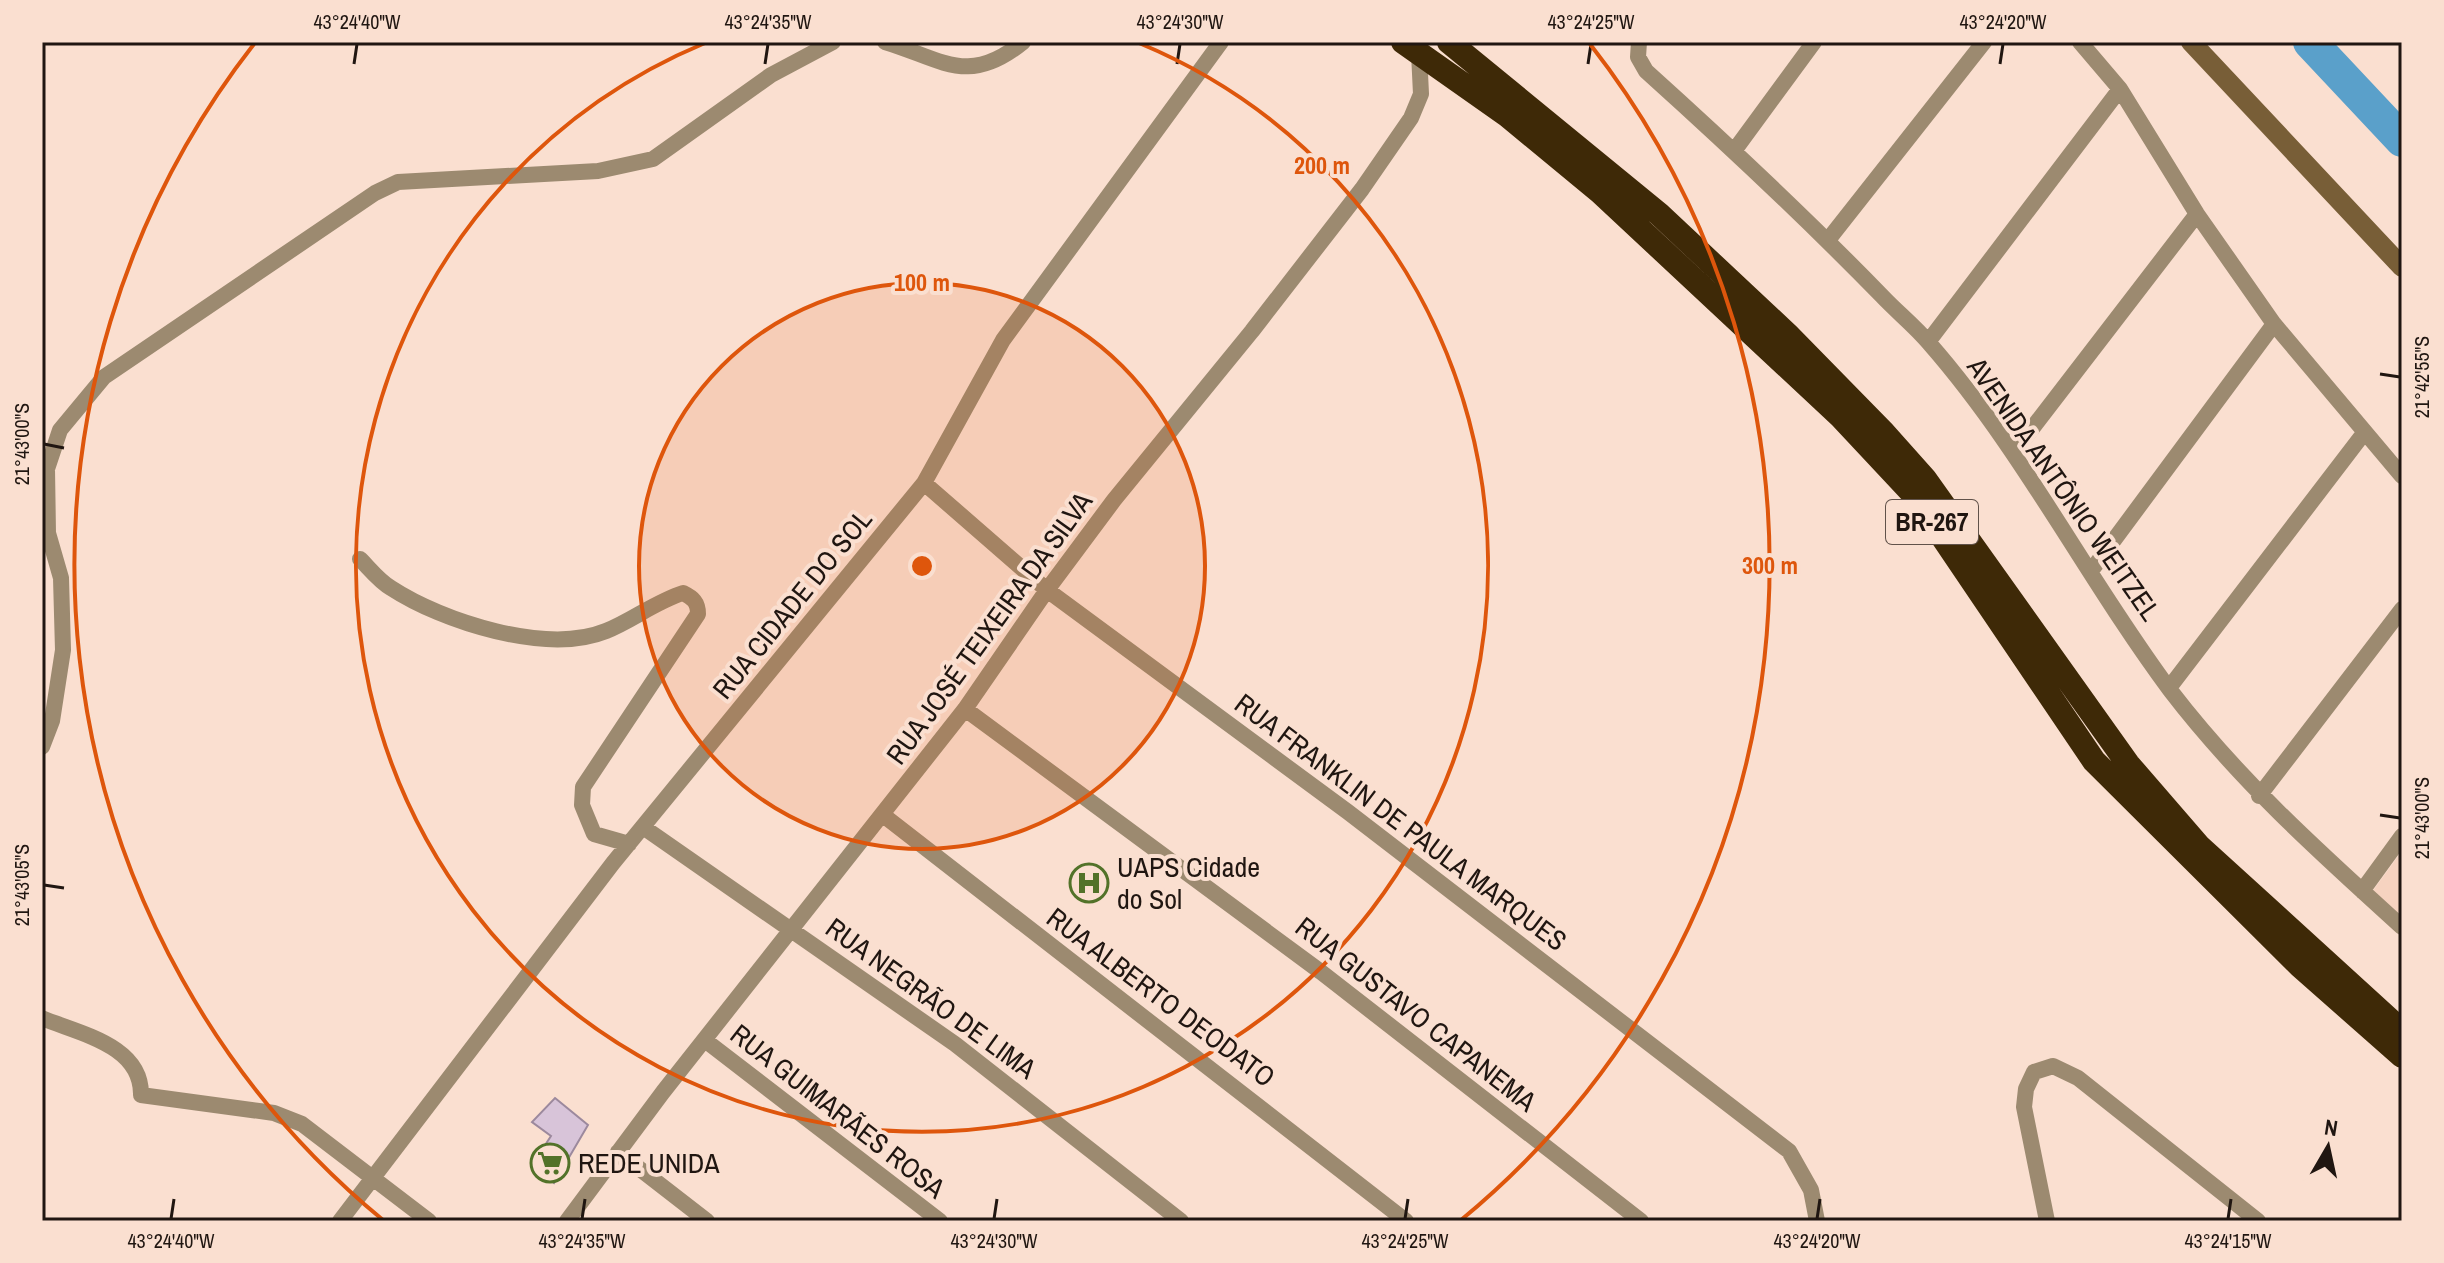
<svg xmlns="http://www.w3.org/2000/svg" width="2444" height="1263" viewBox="0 0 2444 1263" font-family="'Archivo Narrow',sans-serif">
  <rect width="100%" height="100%" fill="#fadfd0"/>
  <!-- built -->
  <path fill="#f6d3c0" d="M2402,851V916L2372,892Z"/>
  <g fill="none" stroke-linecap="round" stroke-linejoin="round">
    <!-- river -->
    <path stroke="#5aa0ca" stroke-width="34" d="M2310,42L2402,140"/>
  </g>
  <!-- building -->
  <path fill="#d8c4d9" stroke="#9c899d" stroke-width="2" d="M555,1098L588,1125L554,1183L532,1165L551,1136L532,1122Z"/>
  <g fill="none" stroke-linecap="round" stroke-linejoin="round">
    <!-- street -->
    <path stroke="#9c8a70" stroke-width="16" d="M885,42C942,59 968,87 1023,42
      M1639,42L1638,57L1646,71C1727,144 1806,218 1882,296C1897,312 1915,326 1929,343C2022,449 2086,577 2170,690C2239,780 2318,851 2402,927
      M2080,42L2120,89L2197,214L2274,324L2402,476
      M1734,151L1814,42
      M1828,240L1984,42
      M1928,342L2120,89
      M2014,452L2197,214
      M924,483L1047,590L1348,812L1789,1151L1811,1190L1817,1221
      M360,559C370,569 379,581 391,588C443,622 547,655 606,631C633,620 655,602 683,593C693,598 698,602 698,614L583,787L582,805L594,834L629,844
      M2091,571L2274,324
      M2169,688L2364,433
      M965,709L1321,972L1641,1221
      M42,747L52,721L63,650L61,578L48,533L47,469L60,430L104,377L375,193L398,182L598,171L653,159L771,75L833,42
      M2259,796L2402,609
      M883,815L1406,1221
      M643,827L955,1044L1181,1221
      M2362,891L2402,836
      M42,1018C80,1034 142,1045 141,1095L274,1113L302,1124L429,1221
      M706,1041L940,1221
      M618,1152L707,1221
      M340,1221L613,863L924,483L1003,340L1221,42
      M567,1221L663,1092L965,709L1047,590L1114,500L1252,331L1362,189L1411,118L1421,94L1419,53
      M2047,1221L2024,1107L2026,1089L2034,1072L2053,1066L2078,1078L2258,1221"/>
    <!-- secondary -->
    <path stroke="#785e37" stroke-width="20" d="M2191,42L2402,267"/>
    <!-- highway -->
    <path stroke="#3e2907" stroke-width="24" d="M1403,42L1508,116L1600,192L1841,417L1914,495L2094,761L2300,966L2402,1056
      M1449,42L1659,214L1787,334L1884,433L1925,479L2128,764L2199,846L2402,1031"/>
  </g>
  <!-- ticks -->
  <path fill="none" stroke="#201611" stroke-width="3" d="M354,64L357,44M765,64L768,44M1177,64L1180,44M1588,64L1591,44M2000,64L2003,44M2380,374L2400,377M44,444L64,448M2380,815L2400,818M44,885L64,888M171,1219L174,1199M582,1219L585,1199M994,1219L997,1199M1405,1219L1408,1199M1817,1219L1820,1199M2228,1219L2231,1199"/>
  <!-- distance rings -->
  <circle cx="922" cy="566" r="283" fill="#de560c" fill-opacity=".12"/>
  <g fill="none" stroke="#de560c" stroke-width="4">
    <circle cx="922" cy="566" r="283"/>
    <path d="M1139 43A566 566 0 1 1 705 43"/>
    <path d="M383 1220A848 848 0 0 1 254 44M1590 44A848 848 0 0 1 1461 1220"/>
  </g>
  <!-- icons -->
  <defs>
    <symbol id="hospital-ring" viewBox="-11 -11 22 22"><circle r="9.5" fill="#fadfd0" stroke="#527229" stroke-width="1.5"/><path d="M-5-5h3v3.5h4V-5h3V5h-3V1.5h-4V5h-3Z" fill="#527229"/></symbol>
    <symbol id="supermarket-ring" viewBox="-11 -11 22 22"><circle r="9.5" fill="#fadfd0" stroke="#527229" stroke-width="1.5"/><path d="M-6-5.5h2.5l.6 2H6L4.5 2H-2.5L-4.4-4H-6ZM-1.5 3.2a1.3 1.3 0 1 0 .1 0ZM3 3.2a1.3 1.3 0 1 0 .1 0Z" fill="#527229"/></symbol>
  </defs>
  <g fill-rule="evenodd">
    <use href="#hospital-ring" x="1067" y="861" width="44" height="44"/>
    <use href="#supermarket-ring" x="528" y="1141" width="44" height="44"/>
  </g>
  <g text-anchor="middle" stroke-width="8" stroke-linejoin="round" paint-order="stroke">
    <!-- shield labels -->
    <rect fill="#fadfd0" stroke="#61524a" stroke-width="2" x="1886" y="500" width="92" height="44" rx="6"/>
    <g font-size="26" font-weight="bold" fill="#201611">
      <text x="1932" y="531">BR-267</text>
    </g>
    <!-- street labels -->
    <g font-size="28" fill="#201611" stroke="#fadfd0">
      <text transform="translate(2064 489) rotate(55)" y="10">AVENIDA ANTÔNIO WEITZEL</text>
      <text transform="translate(792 604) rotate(-51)" y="10">RUA CIDADE DO SOL</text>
      <text transform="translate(989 628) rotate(-54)" y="10">RUA JOSÉ TEIXEIRA DA SILVA</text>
      <text transform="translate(1401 822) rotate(37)" y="10">RUA FRANKLIN DE PAULA MARQUES</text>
      <text transform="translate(1161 997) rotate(37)" y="10">RUA ALBERTO DEODATO</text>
      <text transform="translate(931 998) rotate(36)" y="10">RUA NEGRÃO DE LIMA</text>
      <text transform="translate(1416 1014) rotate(38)" y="10">RUA GUSTAVO CAPANEMA</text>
      <text transform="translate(838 1111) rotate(38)" y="10">RUA GUIMARÃES ROSA</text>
    </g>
    <!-- poi labels -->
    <g font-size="28" fill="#201611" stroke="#fadfd0" text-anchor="start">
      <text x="1117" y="877">UAPS Cidade<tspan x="1117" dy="32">do Sol</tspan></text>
      <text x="578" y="1173">REDE UNIDA</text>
    </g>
  </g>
  <circle cx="922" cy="566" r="12" fill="#de560c" stroke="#fadfd0" stroke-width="4"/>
  <g font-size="24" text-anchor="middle" font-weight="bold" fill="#de560c" stroke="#fadfd0" stroke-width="8" stroke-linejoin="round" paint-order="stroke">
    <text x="1322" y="174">200 m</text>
    <text x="922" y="291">100 m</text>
    <text x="1770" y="574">300 m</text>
  </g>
  <!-- border -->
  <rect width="2444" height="1263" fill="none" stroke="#fadfd0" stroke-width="88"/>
  <!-- north arrow -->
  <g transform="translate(2328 1147) rotate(9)" stroke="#fadfd0" stroke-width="6" paint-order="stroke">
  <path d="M0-6L14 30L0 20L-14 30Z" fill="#201611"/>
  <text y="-12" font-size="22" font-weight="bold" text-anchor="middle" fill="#201611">N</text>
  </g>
  <rect x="44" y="44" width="2356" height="1175" fill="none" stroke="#201611" stroke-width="3"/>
  <g font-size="20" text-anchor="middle" fill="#201611">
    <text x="357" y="29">43°24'40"W</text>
    <text x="768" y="29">43°24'35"W</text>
    <text x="1180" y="29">43°24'30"W</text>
    <text x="1591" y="29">43°24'25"W</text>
    <text x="2003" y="29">43°24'20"W</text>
    <text transform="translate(2422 377) rotate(-90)" y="7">21°42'55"S</text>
    <text transform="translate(22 444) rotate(-90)" y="7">21°43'00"S</text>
    <text transform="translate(2422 818) rotate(-90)" y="7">21°43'00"S</text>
    <text transform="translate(22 885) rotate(-90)" y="7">21°43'05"S</text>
    <text x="171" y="1248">43°24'40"W</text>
    <text x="582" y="1248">43°24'35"W</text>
    <text x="994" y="1248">43°24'30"W</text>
    <text x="1405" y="1248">43°24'25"W</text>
    <text x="1817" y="1248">43°24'20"W</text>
    <text x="2228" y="1248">43°24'15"W</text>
  </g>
</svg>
